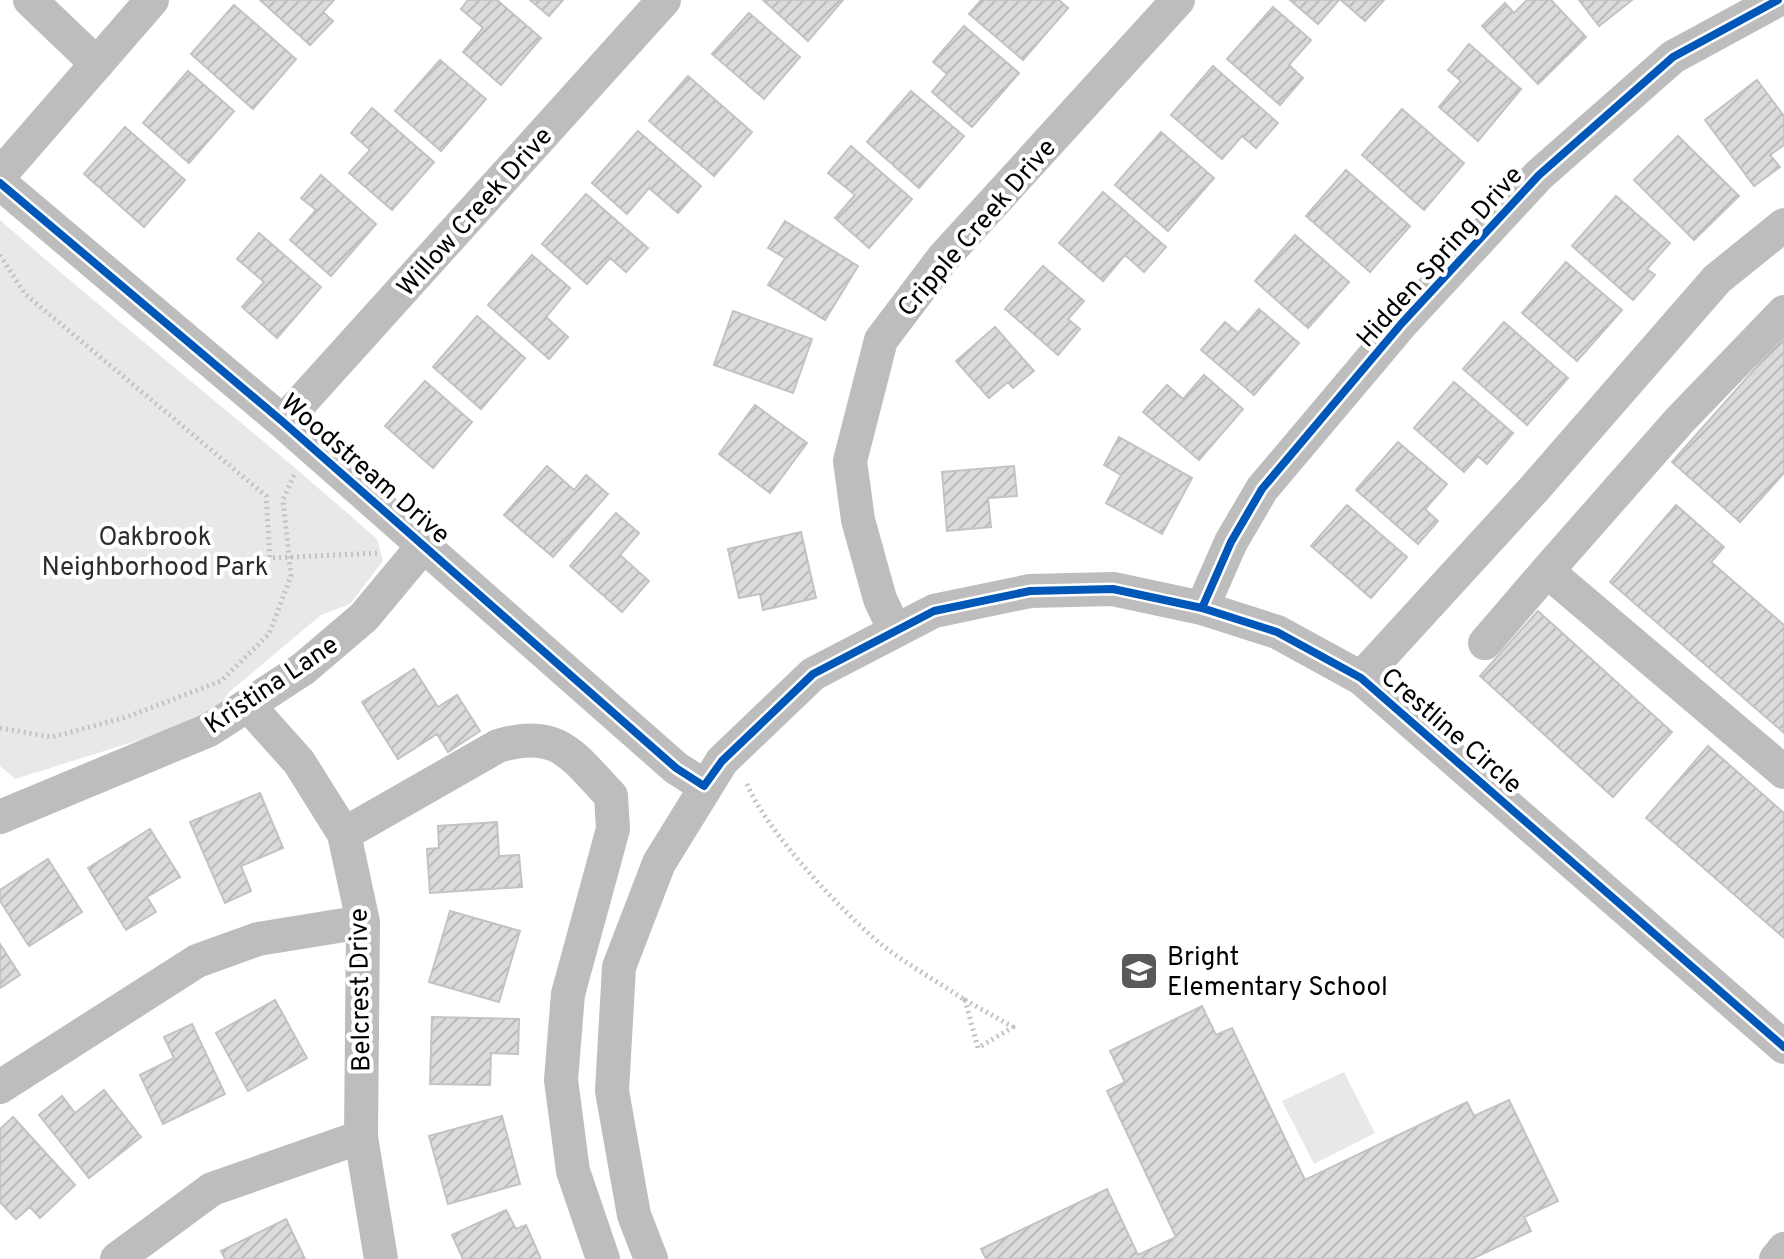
<svg xmlns="http://www.w3.org/2000/svg" width="1784" height="1259" viewBox="0 0 1784 1259" font-family="Overpass,sans-serif">
  <defs>
    <pattern id="building-hatch" width="6" height="6" patternUnits="userSpaceOnUse" patternTransform="scale(2)"><rect width="6" height="6" fill="#dbdbdb"/><path d="M-1 1l2-2M0 6l6-6M5 7l2-2" fill="none" stroke="#bababa"/></pattern>
  </defs>
  <rect width="100%" height="100%" fill="#fff"/>
  <!-- green -->
  <path fill="#e8e8e8" d="M0,220C124,329 254,430 377,539L383,561L350,604L321,615L228,693L216,716L15,779L0,766Z
    M1344,1072L1375,1133L1314,1164L1282,1101Z"/>
  <!-- building -->
  <path fill="url(#building-hatch)" stroke="#c3c3c3" stroke-width="2" d="M260,0H334L323,12L333,21L310,45Z
    M468,0H497L541,38L501,85L463,52L483,28L461,9Z
    M530,0H563L549,16Z
    M763,0H843L808,41Z
    M981,0H1059L1068,8L1023,60L969,14Z
    M1290,0H1339L1318,24Z
    M1341,0H1384L1365,21Z
    M1527,0H1551L1586,37L1538,84L1482,26L1505,3L1514,13Z
    M1579,0H1632L1599,26Z
    M234,5L296,59L253,109L191,54Z
    M1273,7L1311,40L1289,65L1303,78L1280,105L1227,59Z
    M749,13L800,57L764,99L712,54Z
    M964,26L1019,73L972,127L932,92L947,74L933,62Z
    M1469,44L1521,89L1478,141L1439,107L1461,81L1448,70Z
    M440,60L486,99L441,151L395,111Z
    M1213,66L1278,123L1256,148L1242,136L1222,159L1171,115Z
    M188,71L234,111L189,163L143,123Z
    M688,76L752,132L714,176L649,121Z
    M1757,80L1784,116V145L1770,155L1780,167L1754,186L1705,120Z
    M911,91L964,136L919,188L867,142Z
    M372,108L434,162L392,210L349,173L370,150L351,133Z
    M1402,109L1464,163L1424,210L1362,155Z
    M125,127L185,180L144,227L84,174Z
    M638,131L701,186L678,213L649,188L627,214L592,183Z
    M1161,132L1214,178L1168,231L1115,185Z
    M1678,136L1739,196L1694,240L1634,180Z
    M851,146L912,199L869,248L835,218L855,195L828,173Z
    M1346,170L1410,226L1370,272L1306,216Z
    M321,175L376,224L331,276L290,240L316,210L301,198Z
    M1103,192L1166,247L1144,272L1125,255L1103,281L1059,243Z
    M586,194L648,248L626,272L610,258L587,284L542,244Z
    M1616,196L1670,243L1647,269L1655,275L1633,300L1572,246Z
    M785,221L858,266L825,320L768,285L785,258L768,248Z
    M259,233L321,287L277,338L242,307L264,282L237,259Z
    M1295,235L1349,282L1308,328L1255,281Z
    M532,255L570,288L546,317L568,337L549,359L488,305Z
    M1566,262L1622,310L1577,361L1522,313Z
    M1043,266L1084,301L1068,319L1080,329L1058,355L1005,309Z
    M1259,309L1299,343L1254,395L1201,350L1225,322L1238,333Z
    M733,311L812,339L793,393L714,365Z
    M477,316L525,358L481,409L433,367Z
    M1504,322L1568,378L1527,425L1463,369Z
    M995,327L1034,371L1013,388L1008,382L989,398L956,361Z
    M1784,336V473L1740,522L1672,462Z
    M1204,375L1243,409L1199,460L1143,412L1167,385L1183,399Z
    M425,381L472,422L433,468L385,426Z
    M1454,382L1513,433L1487,464L1478,456L1464,472L1414,428Z
    M755,405L807,443L770,493L719,454Z
    M1119,437L1192,478L1162,534L1106,503L1121,475L1104,465Z
    M1398,442L1447,484L1425,509L1438,521L1418,544L1356,490Z
    M547,466L574,490L586,475L608,494L553,557L504,515Z
    M1014,466L1017,496L988,498L991,527L947,531L942,472Z
    M1347,505L1407,557L1371,598L1311,546Z
    M1676,505L1724,547L1711,562L1784,625V733L1610,582Z
    M616,513L639,533L620,555L649,581L622,612L570,566Z
    M801,532L816,598L763,610L760,594L739,598L728,549Z
    M1538,611L1672,732L1613,797L1480,676Z
    M414,669L438,707L457,695L480,731L448,752L437,734L398,759L362,702Z
    M1708,746L1784,813V938L1646,818Z
    M260,793L283,848L241,866L251,891L225,903L190,822Z
    M497,822L499,856L519,855L522,887L430,893L427,849L439,848L438,826Z
    M150,829L180,877L147,897L156,912L126,930L88,868Z
    M48,859L82,912L29,946L0,901V890Z
    M450,911L520,931L499,1002L429,982Z
    M0,944L20,975L0,988Z
    M275,1000L307,1058L248,1091L216,1033Z
    M1202,1006L1216,1035L1232,1028L1305,1180L1467,1102L1474,1116L1509,1100L1558,1201L1524,1217L1531,1231L1472,1259H986L981,1249L1107,1189L1138,1255L1176,1237L1107,1091L1125,1082L1110,1051Z
    M432,1017L519,1019L518,1054L491,1053L490,1085L430,1084Z
    M192,1024L225,1094L163,1124L140,1075L174,1058L164,1037Z
    M104,1090L141,1137L89,1178L39,1115L62,1096L75,1113Z
    M502,1116L520,1184L448,1204L429,1136Z
    M13,1117L75,1185L40,1218L30,1207L16,1219L0,1202V1129Z
    M506,1210L516,1229L526,1225L541,1259H463L452,1235Z
    M286,1219L305,1259H225L221,1251Z"/>
  <g fill="none" stroke-linecap="round" stroke-linejoin="round">
    <!-- path -->
    <path stroke="#c2c2c2" stroke-width="5" stroke-dasharray="2 4" stroke-linecap="butt" d="M0,255L25,294L266,496L270,558L378,553
      M0,728L52,737L127,717L221,681L269,634L291,576L283,500L295,473
      M747,784C767,832 841,911 882,945C908,965 938,982 965,1000
      M965,1000L1013,1027L978,1048Z"/>
    <!-- minor -->
    <path stroke="#bdbdbd" stroke-width="34" d="M30,0L97,64
      M0,175L152,0
      M0,183L283,422L676,768L704,786
      M1784,312L1679,421L1547,571L1784,772
      M283,422L664,0
      M1202,608L1231,542L1262,489L1402,323L1539,175L1673,57L1778,0
      M894,629L880,599L858,520L850,461L881,340L943,258L1178,0
      M1485,643L1547,571
      M1361,678L1534,489L1717,279L1784,225
      M248,705L299,762L344,834L363,922L361,1137L381,1259
      M0,817L209,730L248,705L303,669L364,617L424,545
      M344,834L498,746C558,728 572,755 611,796L613,829L568,994L561,1080L573,1171L603,1259
      M0,1087L197,961L258,939L363,922
      M117,1259L212,1189L361,1137
      M651,1259L634,1215L612,1091L619,967L659,863L722,761L813,674L934,611L1030,591L1113,589L1202,608L1277,632L1361,678L1784,1047
      M1776,1259L1784,1249"/>
    <defs>
      <path id="cycleway" d="M0,183L283,422L676,768L704,786L722,761L813,674L934,611L1030,591L1113,589L1202,608L1277,632L1361,678L1784,1047
        M1202,608L1231,542L1262,489L1402,323L1539,175L1673,57L1778,0"/>
    </defs>
    <!-- cycleway casing -->
    <use href="#cycleway" stroke="#fff" stroke-width="13"/>
    <!-- cycleway -->
    <use href="#cycleway" stroke="#0057b8" stroke-width="8"/>
  </g>
  <!-- icons -->
  <defs>
    <symbol id="school-square" viewBox="-11 -11 22 22"><rect x="-9" y="-9" width="18" height="18" rx="4" fill="#595959" stroke="#fff"/><path d="M0-5L7-2L0 1L-7-2ZM-4 1L0 2.5L4 1V4Q0 6-4 4Z" fill="#fff"/></symbol>
  </defs>
  <g fill-rule="evenodd">
    <use href="#school-square" x="1117" y="949" width="44" height="44"/>
  </g>
  <g text-anchor="middle" stroke-width="8" stroke-linejoin="round" paint-order="stroke">
    <!-- street labels -->
    <g font-size="26" fill="#000" stroke="#fff">
      <text transform="translate(474 211) rotate(-48)" y="9">Willow Creek Drive</text>
      <text transform="translate(976 227) rotate(-49)" y="9">Cripple Creek Drive</text>
      <text transform="translate(1439 256) rotate(-48)" y="9">Hidden Spring Drive</text>
      <text transform="translate(366 468) rotate(41)" y="9">Woodstream Drive</text>
      <text transform="translate(271 684) rotate(-34)" y="9">Kristina Lane</text>
      <text transform="translate(1452 730) rotate(41)" y="9">Crestline Circle</text>
      <text transform="translate(359 990) rotate(-91)" y="9">Belcrest Drive</text>
    </g>
    <!-- park labels -->
    <g font-size="26" fill="#2c2c2c" stroke="#fff">
      <text x="155" y="545">Oakbrook<tspan x="155" dy="30">Neighborhood Park</tspan></text>
    </g>
    <!-- poi labels -->
    <g font-size="26" fill="#000" stroke="#fff" text-anchor="start">
      <text x="1167" y="965">Bright<tspan x="1167" dy="30">Elementary School</tspan></text>
    </g>
  </g>
</svg>
